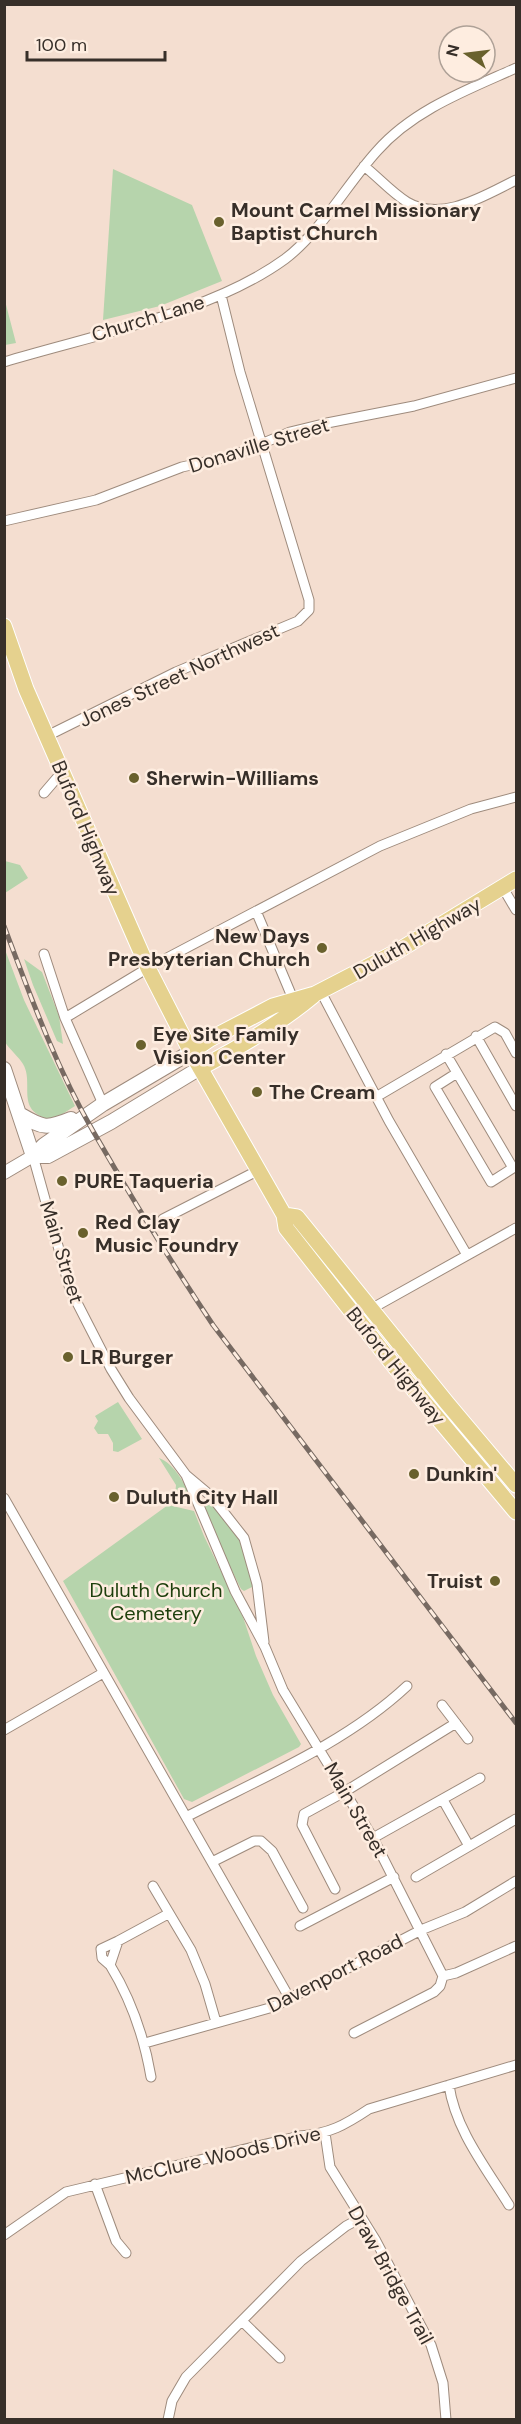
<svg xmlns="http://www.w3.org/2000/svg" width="521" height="2424" viewBox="0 0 521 2424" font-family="'DM Sans',sans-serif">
  <rect width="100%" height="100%" fill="#f4ded0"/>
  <!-- green -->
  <path fill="#b6d4ac" d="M113,169L192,205L222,281L160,306L103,320Z
    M4,297L16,343L5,345H4Z
    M5,861L20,865L28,878L5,893Z
    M4,947L24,1000L75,1106L53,1120C13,1112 35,1084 23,1064C18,1056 10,1050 5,1042Z
    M24,959L42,972L59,1016L63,1044L57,1041L33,985Z
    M118,1402L142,1439L118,1452L113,1451V1443L108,1434H98L94,1428L98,1421L95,1416Z
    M159,1458C174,1463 187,1486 191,1500L175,1495L176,1485Z
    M206,1498L240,1538L253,1583L252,1587L244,1591L241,1589L216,1539L203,1502Z
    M168,1505L194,1511L204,1536L243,1617L256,1656L273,1695L301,1744L299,1747L192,1802L184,1799L63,1581Z"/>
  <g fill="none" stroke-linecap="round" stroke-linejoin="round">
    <defs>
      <path id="minor" d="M364,166C378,177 392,193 407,202C442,223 485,195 516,180
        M4,362C93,335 211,313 285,259C320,233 347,184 377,151C413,110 467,90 516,68
        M4,521L96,500L182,467L232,456L290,432L327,423L414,406L516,378
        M47,736L176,672L298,621L309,610V600L240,372L221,295
        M44,793L62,772
        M503,888L516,910
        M256,911L293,999
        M44,954L65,1018L103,1104
        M321,992L389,1121L467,1255
        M65,1018L148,968L380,846L471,809L516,797
        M476,1036L516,1106
        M446,1054L513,1168L491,1182L435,1087L457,1073
        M376,1097L495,1027L505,1033L516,1053
        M33,1156L70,1289L111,1369L129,1398L186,1475L211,1496L244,1538L257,1584L264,1642
        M163,1219L257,1171
        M371,1309L516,1228
        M186,1475L235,1591L265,1647L283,1690L373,1838L443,1976
        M4,1498L290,1999
        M442,1705L468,1739
        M4,1730L103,1673
        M443,1800L469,1846
        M186,1817C261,1778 345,1744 407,1686
        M373,1838L480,1778
        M212,1862L254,1841H261L272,1851L303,1908
        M416,1877L516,1819
        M153,1886L191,1950L205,1984L216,2022
        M335,1889L302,1825L304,1814L346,1791L456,1723
        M300,1926L394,1877
        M110,1965L102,1958L101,1949L118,1941
        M443,1976L456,1973L516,1946
        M354,2033L434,1992L440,1986L443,1976
        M145,2043L273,2007L421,1930L465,1912L516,1881
        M151,2077C144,2036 132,2001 110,1965L118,1941L168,1914
        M449,2085C455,2129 486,2168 509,2205
        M325,2133L330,2167L376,2241L431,2345L443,2383L446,2420
        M95,2184L116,2241L126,2253
        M4,2235L66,2192L300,2136C329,2134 345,2125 369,2109L516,2065
        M242,2321L280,2358
        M168,2420L172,2401L186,2377L301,2261L346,2226L361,2218"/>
      <path id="tertiary" d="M4,1173L33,1156"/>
      <path id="secondary" d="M4,1069L33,1156
        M21,1115C43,1128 47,1129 71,1119
        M33,1156H48L111,1122L200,1068
        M33,1156L44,1145L103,1104L191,1052"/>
      <path id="primary" d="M4,626L26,689L148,968L191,1052L284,1215L286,1228L395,1367L516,1512
        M191,1052L210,1039L273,1006L315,994L396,952L516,879
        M200,1068C240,1047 278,1025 313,996
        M284,1215L297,1217L447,1403L516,1485"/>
    </defs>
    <!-- minor casing -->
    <use href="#minor" stroke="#9e8b7d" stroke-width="11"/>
    <!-- tertiary casing -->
    <use href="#tertiary" stroke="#9e8b7d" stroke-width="14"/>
    <!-- secondary casing -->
    <use href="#secondary" stroke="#9e8b7d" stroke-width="16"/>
    <!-- primary casing -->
    <use href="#primary" stroke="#fff" stroke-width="17"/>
    <!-- minor -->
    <use href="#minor" stroke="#fff" stroke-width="9"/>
    <!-- tertiary -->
    <use href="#tertiary" stroke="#fff" stroke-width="12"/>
    <!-- secondary -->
    <use href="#secondary" stroke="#fff" stroke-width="14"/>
    <!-- primary -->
    <use href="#primary" stroke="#e5d18e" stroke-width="15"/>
    <defs>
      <path id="rail" d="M4,926C30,995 56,1067 93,1131C131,1197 171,1262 213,1325L516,1723"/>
    </defs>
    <!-- rail casing -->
    <use href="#rail" stroke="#776a62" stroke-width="5"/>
    <!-- rail -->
    <use href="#rail" stroke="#feede0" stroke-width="3" stroke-dasharray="9" stroke-linecap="butt"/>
  </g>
  <!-- markers -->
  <g fill="#69612d" stroke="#feede0" stroke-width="2">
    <circle cx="219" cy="222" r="6"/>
    <circle cx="134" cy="778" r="6"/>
    <circle cx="322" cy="948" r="6"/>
    <circle cx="141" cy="1045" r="6"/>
    <circle cx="257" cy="1092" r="6"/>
    <circle cx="62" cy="1181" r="6"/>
    <circle cx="83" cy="1233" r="6"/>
    <circle cx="68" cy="1357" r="6"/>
    <circle cx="414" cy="1474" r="6"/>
    <circle cx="114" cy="1497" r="6"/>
    <circle cx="495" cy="1581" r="6"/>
  </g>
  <g text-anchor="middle" stroke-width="5" stroke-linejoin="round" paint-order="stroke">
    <!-- poi labels -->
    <g font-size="20" font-weight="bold" fill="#372f29" stroke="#feede0" text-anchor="start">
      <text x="231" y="217">Mount Carmel Missionary<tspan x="231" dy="23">Baptist Church</tspan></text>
      <text x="146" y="785">Sherwin-Williams</text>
      <text x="310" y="943" text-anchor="end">New Days<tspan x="310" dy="23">Presbyterian Church</tspan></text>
      <text x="153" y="1041">Eye Site Family<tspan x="153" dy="23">Vision Center</tspan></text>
      <text x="269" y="1099">The Cream</text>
      <text x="74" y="1188">PURE Taqueria</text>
      <text x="95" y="1229">Red Clay<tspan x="95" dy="23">Music Foundry</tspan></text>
      <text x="80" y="1364">LR Burger</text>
      <text x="426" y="1481">Dunkin'</text>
      <text x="126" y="1504">Duluth City Hall</text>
      <text x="483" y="1588" text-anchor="end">Truist</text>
    </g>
    <!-- street labels -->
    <g font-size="20" fill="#372f29" stroke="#feede0">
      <text transform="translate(148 318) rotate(-17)" y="7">Church Lane</text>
      <text transform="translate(259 445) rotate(-17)" y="7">Donaville Street</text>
      <text transform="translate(179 675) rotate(-25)" y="7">Jones Street Northwest</text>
      <text transform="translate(86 828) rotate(67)" y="7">Buford Highway</text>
      <text transform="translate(417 938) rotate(-30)" y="7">Duluth Highway</text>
      <text transform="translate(62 1252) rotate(73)" y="7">Main Street</text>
      <text transform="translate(396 1366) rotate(51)" y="7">Buford Highway</text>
      <text transform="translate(356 1810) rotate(60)" y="7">Main Street</text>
      <text transform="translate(335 1973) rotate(-27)" y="7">Davenport Road</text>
      <text transform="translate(223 2155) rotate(-13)" y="7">McClure Woods Drive</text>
      <text transform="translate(391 2275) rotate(61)" y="7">Draw Bridge Trail</text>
    </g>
    <!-- park labels -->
    <g font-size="20" fill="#1d3f0c" stroke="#feede0">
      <text x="156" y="1597">Duluth Church<tspan x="156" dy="23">Cemetery</tspan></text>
    </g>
  </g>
  <!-- border -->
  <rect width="521" height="2424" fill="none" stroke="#372f29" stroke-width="12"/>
  <!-- north arrow -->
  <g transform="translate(467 54) rotate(284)"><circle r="28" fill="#feede0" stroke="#aea197" stroke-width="1.5"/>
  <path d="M0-4.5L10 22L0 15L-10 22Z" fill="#69612d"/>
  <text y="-9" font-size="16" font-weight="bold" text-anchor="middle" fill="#372f29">N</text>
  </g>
  <!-- scale -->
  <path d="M27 51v9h138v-9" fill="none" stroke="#372f29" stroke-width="3"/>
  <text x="36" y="51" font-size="18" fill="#372f29" stroke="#feede0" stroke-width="4.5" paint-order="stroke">100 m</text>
</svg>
